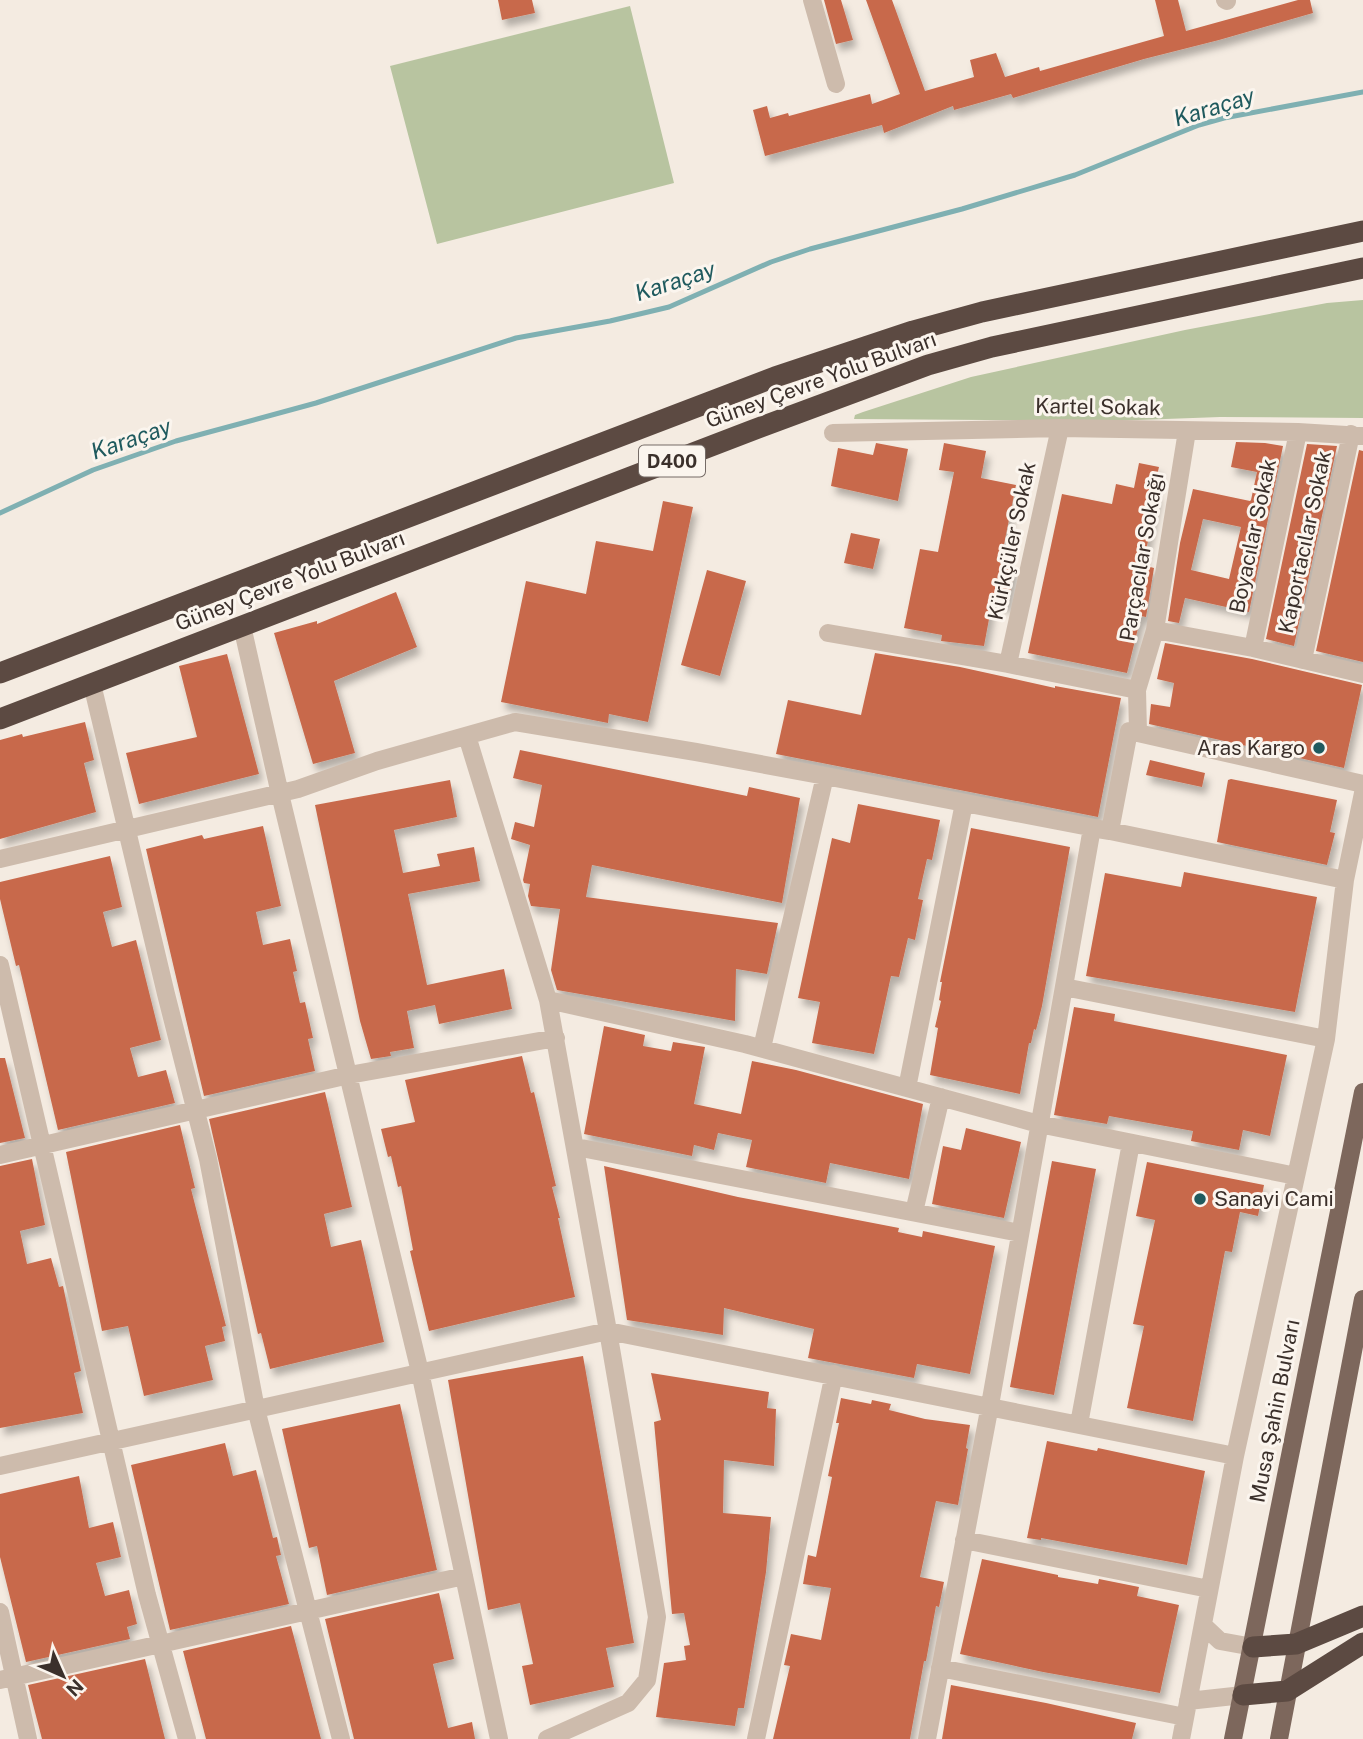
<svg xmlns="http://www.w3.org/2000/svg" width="1363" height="1739" viewBox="0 0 1363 1739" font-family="'Public Sans',sans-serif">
  <defs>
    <filter id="shadow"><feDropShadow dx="4" dy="7" stdDeviation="3.5" flood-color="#0004"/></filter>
  </defs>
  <rect width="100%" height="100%" fill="#f4ebe1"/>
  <!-- green -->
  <path fill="#b8c4a0" d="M630,6L674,183L437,244L390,66Z
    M1363,300V418L1220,417L1111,421L854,419L855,415L863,412L971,377L1185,330L1327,303Z"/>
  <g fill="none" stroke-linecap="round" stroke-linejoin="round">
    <!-- stream -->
    <path stroke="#7fb0b2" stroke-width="5" d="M0,513L93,470L176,441L316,403L516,338L610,321L669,307L771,262L810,249L962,209L1075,175L1199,125L1224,118L1363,92"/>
  </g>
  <!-- building -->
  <path fill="#c8694b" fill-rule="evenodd" filter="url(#shadow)" d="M498,0H532L535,13L502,20Z
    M824,0H841L853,40L836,44Z
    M866,0H892L925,91L974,77L970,60L996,53L1005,77L1039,67L1040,71L1164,36L1155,0H1178L1186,31L1298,0H1310L1313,13L1219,40L1144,59L1013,98L1011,94L954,110L953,106L884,133L882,125L765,156L753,110L767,106L770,118L788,113L789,116L870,94L872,104L900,94Z
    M1236,442L1265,443L1283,446L1249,612L1185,598L1179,623L1168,621L1180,543L1193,489L1250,501L1251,500L1257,472L1231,467ZM1203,519L1241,527L1229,579L1191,570Z
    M876,443L908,449L898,501L831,486L838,448L873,455Z
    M944,443L986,451L981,478L1016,485L1000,564L1015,567L1007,606L992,603L984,646L941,641L942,635L904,628L920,549L938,552L954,472L939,470Z
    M1307,444L1337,446L1294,646L1266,639Z
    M1359,450L1363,451V662L1316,651Z
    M1139,463L1159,467L1153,492L1158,493L1143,565L1154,568L1146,617L1141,616L1127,673L1028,653L1062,494L1112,504L1116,484L1134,488Z
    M663,501L693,507L648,722L609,714L608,723L501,702L526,581L586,594L596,541L653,551Z
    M851,533L880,539L873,569L844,563Z
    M707,570L746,581L720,676L681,665Z
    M396,592L417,647L334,681L355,753L313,764L274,633L317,621V624Z
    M1165,643L1252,659L1362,685L1344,768L1149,724L1151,704L1170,707L1174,683L1157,679Z
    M875,653L960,667L1055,688V686L1121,698L1098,817L776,754L788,700L861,715Z
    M227,654L259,774L139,804L126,753L197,737L179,666Z
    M85,722L94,760L84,763L96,812L0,839V740L22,734L23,737Z
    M520,750L747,796L749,787L800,798L782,903L592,865L586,897L778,923L767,974L736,969L735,1021L557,990L551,970L560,909L531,906L528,896L530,884L524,883L523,880L530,845L511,839L515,822L534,827L542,785L513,778Z
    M1150,760L1205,773L1202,787L1146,775Z
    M1231,779L1337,800L1330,832L1335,833L1327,865L1217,842L1228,780Z
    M450,780L457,817L394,830L403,873L440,866L437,854L474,847L480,881L408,894L427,985L504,969L512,1009L439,1024L435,1005L407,1011L414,1048L390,1052L391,1056L371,1059L360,1021L315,805Z
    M858,804L940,820L932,860L927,859L918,899L923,900L915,940L908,938L899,977L891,976L874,1054L812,1043L820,1002L798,998L832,838L850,843Z
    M263,826L281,906L256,912L263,945L290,939L297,971L293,972L300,1003L305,1002L313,1038L308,1039L315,1071L204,1096L146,849L202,835L204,839Z
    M971,828L1070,847L1042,1006L1036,1030L1034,1029L1031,1043H1029L1020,1094L930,1075L938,1028L935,1027L941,1001L939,1000L942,982H940Z
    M110,856L122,907L103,912L112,947L136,940L161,1040L130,1048L138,1077L166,1070L175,1103L58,1130L19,965L16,966L0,899V882Z
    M1184,872L1317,897L1295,1012L1086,976L1105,873L1181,887Z
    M1074,1007L1115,1014L1114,1021L1287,1055L1270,1136L1243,1130L1239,1150L1191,1141L1193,1131L1109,1116L1107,1124L1054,1115Z
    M604,1026L645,1035L643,1046L671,1051L673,1042L705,1047L694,1104L741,1114L752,1061L796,1070L923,1104L909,1179L830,1163L826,1183L746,1167L752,1140L718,1133L714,1150L694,1145L692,1156L584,1134Z
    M522,1056L531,1093L534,1092L556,1186L552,1187L560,1218H558L575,1297L429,1331L410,1251L413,1250L401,1186L398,1187L391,1156L388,1157L381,1129L415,1122L405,1080Z
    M0,1058H5L25,1138L0,1143Z
    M325,1092L352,1207L324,1214L331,1247L361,1240L384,1342L270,1369L261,1333L258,1334L209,1119Z
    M180,1125L195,1188L191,1189L226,1326L222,1327L225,1341L205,1346L213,1380L144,1396L128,1326L102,1331L66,1152Z
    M966,1128L1021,1142L1004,1218L932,1204L943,1146L961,1150Z
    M32,1159L45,1225L20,1231L27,1264L51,1258L59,1287L63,1286L81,1371L74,1373L83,1413L0,1428V1166Z
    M1052,1161L1096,1169L1054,1395L1010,1387Z
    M1147,1162L1264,1185L1258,1216L1240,1212L1232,1252L1225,1251L1193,1421L1127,1408L1144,1326L1133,1324L1155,1220L1136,1216Z
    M604,1166L738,1197L899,1228L898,1232L922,1237L923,1231L995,1246L970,1374L917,1364L914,1378L808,1358L814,1329L724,1308L723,1335L627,1320Z
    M583,1356L634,1643L606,1648L614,1687L530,1705L522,1666L533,1664L520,1603L488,1610L448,1380Z
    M651,1373L769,1392L767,1408L776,1409L774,1466L724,1460L723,1513L771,1517L766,1572L744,1708H738L735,1726L656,1717L664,1663L686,1660L684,1646L690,1645L684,1613L672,1614L654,1422L661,1420Z
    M841,1398L871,1404L872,1400L891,1404L889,1410L925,1419L970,1425L966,1448L968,1449L958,1505L936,1501L920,1577L944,1582L939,1607L936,1606L926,1661H924L910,1739H773L790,1666L784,1665L791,1634L821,1640L831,1588L803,1584L808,1555L816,1557L832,1477L828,1476L839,1423H836Z
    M400,1404L437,1570L327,1595L317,1546L309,1548L282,1429Z
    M1047,1441L1097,1451L1098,1448L1205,1471L1187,1565L1041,1538V1540L1027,1538Z
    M225,1443L233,1476L256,1470L273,1538L277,1537L281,1555L276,1556L289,1604L170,1630L131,1465Z
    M79,1476L89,1528L113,1522L121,1557L96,1563L105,1596L129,1590L137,1624L127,1627L130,1639L26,1662L0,1557V1494Z
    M982,1559L1058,1575V1577L1098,1584L1099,1579L1139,1587L1137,1596L1179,1605L1160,1693L1043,1672L960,1654Z
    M439,1593L454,1659L433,1664L448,1728L472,1722L475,1739H354L325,1619Z
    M291,1626L321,1739H206L183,1651Z
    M145,1659L165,1739H42L28,1685Z
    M951,1685L1046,1703L1136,1723L1132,1739H942Z"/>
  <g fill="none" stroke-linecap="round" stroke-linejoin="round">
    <!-- minor -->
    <path stroke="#cdbbac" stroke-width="18" d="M812,0L836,84
      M1225,0L1227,1
      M833,433L1060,428L1298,432L1363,436
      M242,626L280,794L420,1372L499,1739
      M1155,630L1253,648L1363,674
      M828,633L1008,664L1137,690
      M1253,648L1298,432
      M1303,660L1351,434
      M1008,664L1060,428
      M92,684L166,994L208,1159L256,1409L341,1739
      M1138,732L1137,690L1155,630L1187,431
      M467,736L548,1000L608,1331L657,1617L647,1680L628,1703L547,1739
      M0,859L298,789L377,761L515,722L696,752L825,776L1110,831L1345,880
      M0,965L147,1595L187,1739
      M1064,987L1326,1039
      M548,1000L745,1044L1039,1124L1296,1176
      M762,1048L825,776
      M907,1088L964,803
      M576,1147L1020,1233
      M0,1155L349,1075L556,1038
      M914,1212L941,1097
      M1079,1424L1131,1143
      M0,1466L608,1331L1235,1456
      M964,1540L1209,1589
      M0,1612L28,1739
      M1203,1625L1220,1641L1253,1647
      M940,1668L1185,1717
      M0,1680L464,1576
      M1188,1701L1243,1695
      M756,1739L834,1374
      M927,1739L990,1405L1092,828L1110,831L1129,731L1363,784
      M1181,1739L1235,1456L1326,1039L1345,880L1363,793"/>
    <!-- major -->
    <path stroke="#7d675c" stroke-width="18" d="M1233,1739L1363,1092
      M1279,1739L1363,1299"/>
    <!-- highway -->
    <path stroke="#5c4a42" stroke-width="21" d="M0,673L775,377L913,331L982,312L1363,231
      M0,719L753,430L928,365L992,347L1363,268
      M1253,1647L1296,1644L1363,1616
      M1243,1695L1287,1691L1363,1643"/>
  </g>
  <!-- markers -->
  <g fill="#1f5a5e" stroke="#fbf5ee" stroke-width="2.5">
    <circle cx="1319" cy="748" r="7"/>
    <circle cx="1200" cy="1199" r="7"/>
  </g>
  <g text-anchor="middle" stroke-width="6" stroke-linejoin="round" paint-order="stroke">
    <!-- shield labels -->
    <rect fill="#fbf5ee" stroke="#756b66" stroke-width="2" x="639" y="445.5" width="66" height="31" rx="5"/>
    <g font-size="19" font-weight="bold" fill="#3b302b">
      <text x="672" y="468">D400</text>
    </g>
    <!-- street labels -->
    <g font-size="21" fill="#3b302b" stroke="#fbf5ee">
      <text transform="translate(821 380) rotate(-20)" y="7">Güney Çevre Yolu Bulvarı</text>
      <text transform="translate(1098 407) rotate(1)" y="7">Kartel Sokak</text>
      <text transform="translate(1253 536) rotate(-78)" y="7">Boyacılar Sokak</text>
      <text transform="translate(1012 541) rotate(-78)" y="7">Kürkçüler Sokak</text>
      <text transform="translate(1305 542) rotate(-78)" y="7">Kaportacılar Sokak</text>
      <text transform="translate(1142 557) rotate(-80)" y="7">Parçacılar Sokağı</text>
      <text transform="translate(290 581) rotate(-21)" y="7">Güney Çevre Yolu Bulvarı</text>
      <text transform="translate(1275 1411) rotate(-79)" y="7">Musa Şahin Bulvarı</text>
    </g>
    <!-- poi labels -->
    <g font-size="21" fill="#3b302b" stroke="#fbf5ee" text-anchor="end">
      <text x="1305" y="755">Aras Kargo</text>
      <text x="1214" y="1206" text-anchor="start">Sanayi Cami</text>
    </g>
    <!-- water labels -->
    <g font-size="23" font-style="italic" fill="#1f5a5e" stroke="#fbf5ee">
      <text transform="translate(1214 107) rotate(-17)" y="8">Karaçay</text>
      <text transform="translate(675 281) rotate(-18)" y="8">Karaçay</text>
      <text transform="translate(131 439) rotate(-19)" y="8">Karaçay</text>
    </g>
  </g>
  <!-- north arrow -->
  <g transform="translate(63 1676) rotate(135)" stroke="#fbf5ee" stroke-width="5" paint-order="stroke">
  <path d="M0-5L12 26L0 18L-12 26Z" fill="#3b302b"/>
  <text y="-10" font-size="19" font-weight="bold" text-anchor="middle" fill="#3b302b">N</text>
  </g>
</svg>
